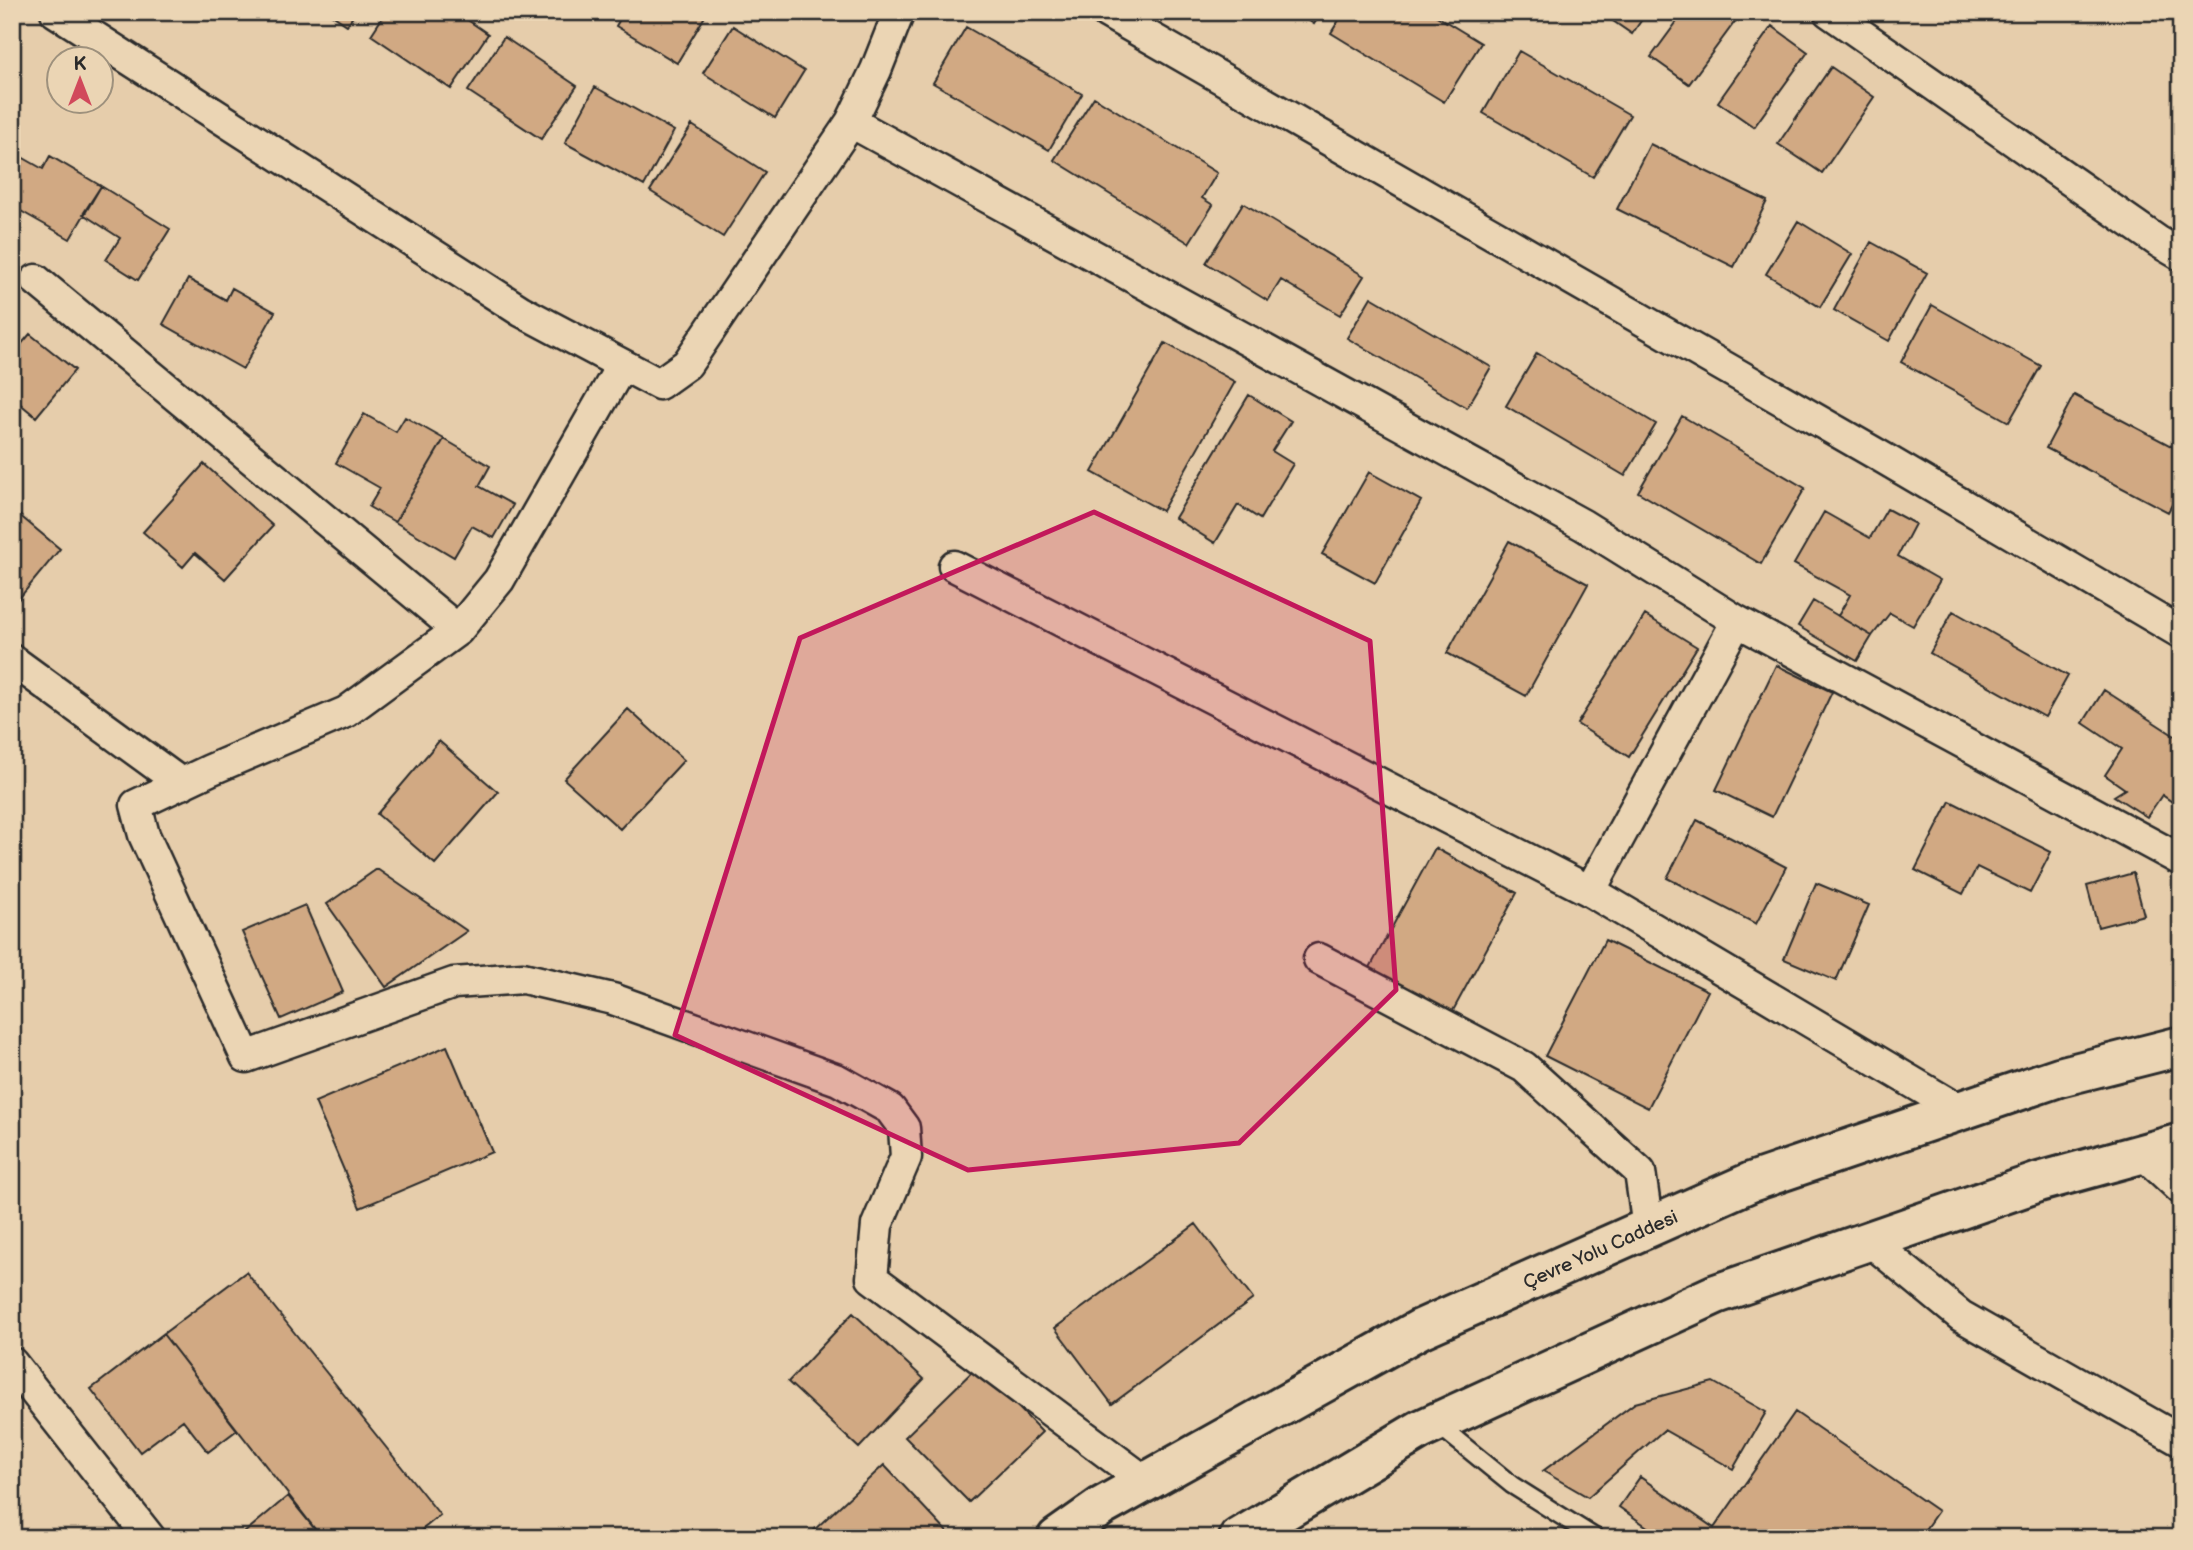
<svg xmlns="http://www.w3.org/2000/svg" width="2193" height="1550" viewBox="0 0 2193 1550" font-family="'Balsamiq Sans',sans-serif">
  <rect width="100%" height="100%" fill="#e6cdab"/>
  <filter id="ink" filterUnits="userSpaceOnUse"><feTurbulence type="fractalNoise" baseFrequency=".0143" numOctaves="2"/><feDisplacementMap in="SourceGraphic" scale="14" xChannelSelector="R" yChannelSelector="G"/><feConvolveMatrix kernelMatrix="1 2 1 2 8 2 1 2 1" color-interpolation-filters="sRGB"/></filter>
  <g filter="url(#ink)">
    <!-- building -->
    <path fill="#d1a983" stroke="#2b2b2b" stroke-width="2" d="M328,12H356L347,25Z
      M386,12H456L488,34L451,89L371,35Z
      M624,12H705L707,13L677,63L616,26Z
      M1296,12H1322L1314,24Z
      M1344,12H1430L1481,43L1444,102L1331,33Z
      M1600,12H1647L1632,34Z
      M1684,12H1742L1689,84L1651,57Z
      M733,26L804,71L775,118L703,73Z
      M1772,26L1808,52L1754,127L1718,102Z
      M966,27L1082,94L1049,150L933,83Z
      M504,37L577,86L541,139L468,91Z
      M1519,51L1630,115L1593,177L1483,113Z
      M1831,67L1874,97L1822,173L1778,144Z
      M595,87L674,131L644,186L565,143Z
      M1094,97L1217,173L1202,198L1213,205L1189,243L1054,160Z
      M692,125L765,172L723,237L650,191Z
      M1650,144L1767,201L1734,267L1617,209Z
      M13,152L43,169L50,156L101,186L70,239L12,206Z
      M101,186L170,229L138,280L106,260L120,238L83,214Z
      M1243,203L1364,276L1340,315L1281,280L1268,301L1206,263Z
      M1798,221L1852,254L1820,307L1766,274Z
      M1871,242L1927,273L1889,341L1834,310Z
      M188,279L226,300L232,288L275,312L243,369L163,324Z
      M1371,297L1491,367L1467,408L1347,338Z
      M1932,305L2041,366L2009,422L1901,362Z
      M30,334L75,370L36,417L12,397V355Z
      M1165,343L1235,382L1162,511L1092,472Z
      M1537,353L1656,424L1625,476L1506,406Z
      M1249,395L1291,421L1272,451L1293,464L1260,519L1238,505L1215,543L1175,518Z
      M2074,395L2181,451V488L2168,512L2046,448Z
      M364,414L396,432L405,417L444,439L395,522L369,507L380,488L336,463Z
      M1682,416L1805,488L1761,564L1638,492Z
      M444,439L490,466L479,486L513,505L494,538L472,526L454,557L395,522Z
      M204,464L273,526L225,579L195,553L183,567L143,532Z
      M1369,472L1421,501L1375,583L1322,554Z
      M12,509L60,549L12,607Z
      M1887,509L1915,524L1898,556L1940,580L1913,626L1890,613L1872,636L1838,616L1850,595L1794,564L1824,512L1870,538Z
      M1509,541L1588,584L1526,696L1447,653Z
      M1813,601L1872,636L1857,661L1798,626Z
      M1953,611L2068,676L2045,717L1930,653Z
      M1645,615L1697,647L1629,757L1577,724Z
      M1776,665L1832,692L1772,817L1716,790Z
      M2104,690L2181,740V808L2162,795L2147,817L2114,796L2125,789L2105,775L2122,749L2083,723Z
      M628,709L684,760L620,829L564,779Z
      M439,741L498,792L435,864L377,814Z
      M1950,801L2051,852L2030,893L1977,867L1963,894L1915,870Z
      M1697,820L1786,867L1756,924L1667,878Z
      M1435,848L1517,893L1449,1018L1367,973Z
      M377,869L467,931L386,987L327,904Z
      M2133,873L2144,915L2098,927L2087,886Z
      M1816,883L1869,905L1836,981L1784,959Z
      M305,905L343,992L281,1019L242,932Z
      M1605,940L1708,991L1648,1108L1545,1056Z
      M447,1046L492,1152L360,1208L315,1102Z
      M1196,1224L1253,1299L1112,1404L1055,1328Z
      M246,1272L440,1515L412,1538H322L163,1334Z
      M853,1313L924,1379L859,1448L788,1382Z
      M163,1334L237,1430L208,1452L183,1420L140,1452L91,1389Z
      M978,1366L1042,1432L969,1502L905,1437Z
      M1713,1382L1766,1412L1733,1469L1664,1430L1588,1497L1543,1471L1635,1403Z
      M1795,1412L1938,1511L1919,1538H1663L1619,1507L1640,1477L1714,1528Z
      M884,1465L948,1533L943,1538H821L814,1530Z
      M288,1496L322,1538H238Z"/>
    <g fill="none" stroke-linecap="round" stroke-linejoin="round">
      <defs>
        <path id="service" d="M1437,1424L1512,1485L1596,1538"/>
        <path id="minor" d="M56,12L521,311L659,384L687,364L851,122L876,70L899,12
          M1106,12L1885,459L2181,633
          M1829,12L2159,242L2181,255
          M851,122L1583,525L1737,621L2181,860
          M36,280L458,630
          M622,365L499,580L458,630L346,712L210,770L136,805L144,835L246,1057L454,983L523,978L613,999L838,1080L890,1109L904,1128L906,1157L877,1225L872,1278L1146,1482
          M954,566L1590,891
          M1737,621L1590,891L1961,1111
          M12,660L182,784
          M1319,959L1524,1067L1640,1172L1648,1228
          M2143,1154L2181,1189
          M1870,1241L1961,1316L2181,1441
          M12,1363L150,1538"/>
        <path id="trunk" d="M1057,1538L1101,1507L1420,1329L1751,1182L2059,1077L2181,1046
          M1239,1538L1420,1430L1716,1294L2039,1182L2181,1143"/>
      </defs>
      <!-- service casing -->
      <use href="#service" stroke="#2b2b2b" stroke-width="21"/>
      <!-- minor casing -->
      <use href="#minor" stroke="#2b2b2b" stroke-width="35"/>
      <!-- trunk casing -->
      <use href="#trunk" stroke="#2b2b2b" stroke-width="44"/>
      <!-- service -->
      <use href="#service" stroke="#ebd5b4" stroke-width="16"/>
      <!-- minor -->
      <use href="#minor" stroke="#ebd5b4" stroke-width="30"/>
      <!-- trunk -->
      <use href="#trunk" stroke="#ebd5b4" stroke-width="38"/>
    </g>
  </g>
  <!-- marked area -->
  <path fill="#c2185b" fill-opacity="0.2" stroke="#c2185b" stroke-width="5" stroke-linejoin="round" d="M1094,512L1370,641L1396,990L1239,1143L968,1170L675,1035L800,638Z"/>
  <g text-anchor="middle" stroke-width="5" stroke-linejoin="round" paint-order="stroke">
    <!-- street labels -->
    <g font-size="19" fill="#2b2b2b" stroke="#ebd5b4">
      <text transform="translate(1600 1249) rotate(-24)" y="7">Çevre Yolu Caddesi</text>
    </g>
  </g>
  <!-- margin -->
  <rect width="2193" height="1550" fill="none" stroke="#ebd5b4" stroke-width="42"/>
  <rect x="21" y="21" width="2151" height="1508" fill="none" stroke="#2b2b2b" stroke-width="2.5" filter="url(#ink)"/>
  <!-- north arrow -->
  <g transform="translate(80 80)"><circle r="33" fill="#ebd5b4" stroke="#9e917d" stroke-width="2"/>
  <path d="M0-5L12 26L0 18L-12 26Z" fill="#d1495b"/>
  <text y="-10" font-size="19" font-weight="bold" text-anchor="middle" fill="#2b2b2b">K</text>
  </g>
</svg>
